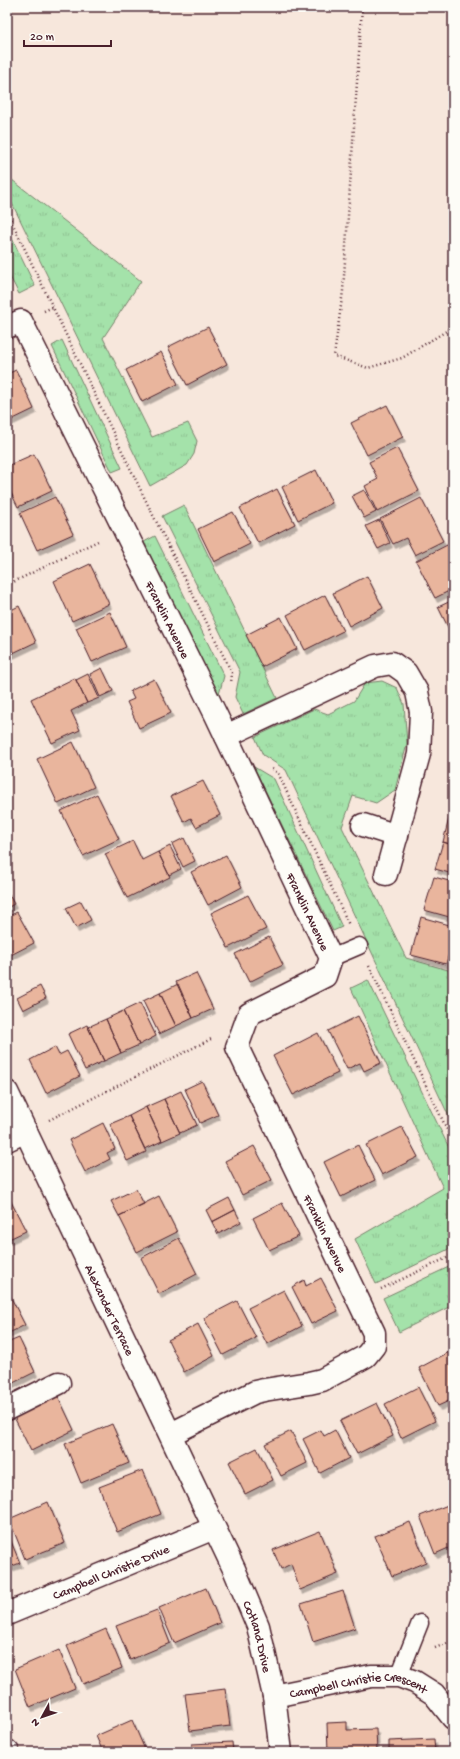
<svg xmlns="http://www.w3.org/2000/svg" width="460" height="1759" viewBox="0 0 460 1759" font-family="'Gochi Hand',sans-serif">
  <defs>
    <pattern id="grass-tufts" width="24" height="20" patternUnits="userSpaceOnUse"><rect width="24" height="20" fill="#a4e2aa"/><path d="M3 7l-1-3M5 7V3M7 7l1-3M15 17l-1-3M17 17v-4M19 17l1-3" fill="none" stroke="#8fc192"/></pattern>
    <filter id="shadow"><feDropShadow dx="2.5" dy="4.5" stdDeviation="0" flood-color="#0004"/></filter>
  </defs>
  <rect width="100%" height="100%" fill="#f7e7dc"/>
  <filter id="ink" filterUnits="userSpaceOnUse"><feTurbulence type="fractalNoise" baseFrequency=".025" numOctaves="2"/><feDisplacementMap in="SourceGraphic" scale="8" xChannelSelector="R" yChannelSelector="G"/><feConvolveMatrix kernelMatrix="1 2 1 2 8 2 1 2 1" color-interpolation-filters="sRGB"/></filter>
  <g filter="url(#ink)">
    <!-- grass -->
    <path fill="url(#grass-tufts)" stroke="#77806a" d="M7,176L141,281L103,338L152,437L188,423L197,441L194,454L187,465L150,486L7,193Z
      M7,228L35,286L19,294L7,271Z
      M62,340L122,468L112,472L52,346Z
      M184,505L277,698L243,714L235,697L240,672L162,516Z
      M155,536L224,676L218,698L144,542Z
      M382,681L397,688L404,704L407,744L395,790L376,803L353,796L342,827L406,958L448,970L453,981V1125L286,770L263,755L255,737L314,709L328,714L354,701L365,683Z
      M254,767L274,779L342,927L333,931Z
      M368,980L453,1156V1247L376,1284L355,1239L443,1188L351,988Z
      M453,1265V1305L399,1332L383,1298Z"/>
    <!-- building -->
    <path fill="#e9b59d" stroke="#4a1f2b" filter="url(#shadow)" d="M208,327L227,364L187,385L168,347Z
      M161,352L178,384L142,402L126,370Z
      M16,370L34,409L7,422V374Z
      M387,405L403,437L367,455L351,423Z
      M397,448L419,491L377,512L365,486L378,479L369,462Z
      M34,454L52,491L18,507L7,485V466Z
      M316,470L332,503L298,520L282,487Z
      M277,489L295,524L258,543L240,508Z
      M364,490L376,512L364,518L352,496Z
      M55,497L73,534L37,550L20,513Z
      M421,498L443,541L415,555L406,538L393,544L380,519Z
      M233,512L250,544L214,562L198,529Z
      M379,520L390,543L378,549L366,526Z
      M453,542V589L435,598L416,561Z
      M90,564L109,604L72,621L54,581Z
      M367,576L383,608L349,626L333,593Z
      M325,595L343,631L305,650L287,615Z
      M453,600V634L452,635L438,607Z
      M19,606L36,642L13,653L7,641V612Z
      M110,612L126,647L92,662L76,628Z
      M281,617L297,649L262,667L246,635Z
      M7,641L13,653L7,655Z
      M102,668L113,691L100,697L90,674Z
      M88,674L99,698L87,703L76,680Z
      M75,678L87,703L71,711L80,730L52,743L31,699Z
      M154,679L171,713L139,728L127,702L134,699L130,691Z
      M73,742L94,787L58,804L37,759Z
      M203,781L220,815L196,827L191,818L184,822L171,796Z
      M97,794L119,839L83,856L61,811Z
      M450,814L453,815V845L443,842Z
      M184,838L195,861L183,867L172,844Z
      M133,841L142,860L158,852L170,877L127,898L105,854Z
      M443,842L453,845V874L435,869Z
      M170,846L181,869L169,875L158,852Z
      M226,855L242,887L208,905L191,872Z
      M434,877L453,882V918L424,910Z
      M7,891L14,904L7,908Z
      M248,895L266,929L228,948L211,913Z
      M81,901L91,920L76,928L66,908Z
      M17,912L34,943L7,957V917Z
      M421,917L453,926V939L446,964L411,955Z
      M269,937L283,965L249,982L235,954Z
      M196,973L213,1009L193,1018L176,982Z
      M178,984L193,1018L176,1026L160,993Z
      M40,986L46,998L23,1010L17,998Z
      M160,993L176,1026L159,1034L143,1001Z
      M140,1003L156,1036L139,1045L123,1011Z
      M123,1011L139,1045L121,1053L106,1019Z
      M358,1016L381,1063L364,1071L360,1063L347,1069L328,1031Z
      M106,1019L121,1053L104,1061L88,1027Z
      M87,1025L104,1061L85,1070L68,1034Z
      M318,1033L338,1073L293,1095L273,1056Z
      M55,1047L59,1055L67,1051L80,1076L46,1093L30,1060Z
      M202,1081L218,1115L200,1123L185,1089Z
      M181,1091L197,1125L180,1133L164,1099Z
      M164,1099L180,1133L162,1141L146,1107Z
      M146,1107L162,1141L145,1149L129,1116Z
      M129,1116L146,1152L127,1161L110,1124Z
      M103,1123L115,1149L107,1153L110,1159L85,1172L69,1140Z
      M402,1127L418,1157L382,1175L366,1145Z
      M358,1145L375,1180L341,1197L324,1162Z
      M254,1146L272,1180L242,1195L225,1161Z
      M136,1189L144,1204L119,1216L111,1201Z
      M7,1194L26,1231L7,1240Z
      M159,1196L177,1232L137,1252L119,1216Z
      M229,1198L235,1210L212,1222L206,1210Z
      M282,1203L299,1236L269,1250L253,1218Z
      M235,1210L241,1222L218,1234L212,1222Z
      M179,1238L197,1274L159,1294L141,1258Z
      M321,1278L338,1311L311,1324L292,1287L304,1280L306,1286Z
      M7,1290L25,1325L7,1334Z
      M284,1290L302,1326L267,1344L248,1308Z
      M237,1301L256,1338L223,1355L204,1318Z
      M198,1324L214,1356L184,1372L168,1340Z
      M19,1338L35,1372L7,1386V1343Z
      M453,1350V1399L438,1406L419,1368Z
      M418,1387L435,1421L401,1438L385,1404Z
      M57,1394L74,1430L31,1451L13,1415Z
      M377,1403L393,1436L357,1454L340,1421Z
      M112,1424L129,1463L81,1483L65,1444Z
      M321,1430L324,1436L335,1430L349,1458L320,1473L303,1439Z
      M291,1431L307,1463L281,1476L265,1444Z
      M257,1448L273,1480L245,1494L229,1462Z
      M143,1470L161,1514L117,1532L99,1487Z
      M48,1502L65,1543L25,1559L9,1519Z
      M453,1503V1546L435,1554L420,1516Z
      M410,1522L426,1562L392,1576L375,1536Z
      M320,1531L338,1574L300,1590L291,1564L281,1569L273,1550Z
      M7,1532L20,1563L7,1568Z
      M206,1588L220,1623L174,1643L159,1608Z
      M343,1591L355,1628L313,1642L301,1604Z
      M157,1610L170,1643L130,1660L116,1626Z
      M106,1629L122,1668L83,1684L67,1646Z
      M59,1650L75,1688L30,1707L15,1669Z
      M225,1689L230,1726L190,1731L185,1694Z
      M132,1720L146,1752H103L96,1736Z
      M347,1722V1730L376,1729L377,1752H328L327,1723Z
      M434,1739L435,1752H389V1741Z
      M232,1742L233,1752H192V1744Z"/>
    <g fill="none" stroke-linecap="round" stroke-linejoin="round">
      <defs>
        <path id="lane" d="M331,958L359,946
          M399,1676L420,1623"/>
        <g id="street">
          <path id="s1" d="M7,327L21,321L216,715L331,958L325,976L249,1014L237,1047L374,1333V1346L366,1356L322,1380L309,1383L264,1390L255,1392L171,1434"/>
          <path d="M226,736L375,666L392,663L406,673L417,692L421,712L419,754L386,874"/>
          <path d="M363,825L397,836"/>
          <path id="s2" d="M7,1092L234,1569L258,1626L274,1696L281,1752"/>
          <path d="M7,1140L26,1131"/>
          <path d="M7,1409L59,1383"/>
          <path id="s3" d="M7,1614L214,1528"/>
          <path id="s4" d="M274,1696L371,1676H399L415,1682L434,1694L453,1718"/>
          <path d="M7,1751L8,1752"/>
        </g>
      </defs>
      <!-- lane casing -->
      <use href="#lane" stroke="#4a1f2b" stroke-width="19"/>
      <!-- street casing -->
      <use href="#street" stroke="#4a1f2b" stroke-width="25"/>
      <!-- path -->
      <path stroke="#4a1f2b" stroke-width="2.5" stroke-dasharray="1 3" stroke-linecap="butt" d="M362,7L343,291L334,356L368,368L402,358L453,327
        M7,212L146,501L232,673L231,683
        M44,311L53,307
        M7,585L100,540
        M272,769L278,773L349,925
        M369,966L453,1142
        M49,1120L213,1038
        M381,1289L453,1255
        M435,1648L453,1641"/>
      <!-- lane -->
      <use href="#lane" stroke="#fdfcf7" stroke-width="16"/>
      <!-- street -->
      <use href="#street" stroke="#fdfcf7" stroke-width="22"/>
    </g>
  </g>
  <g text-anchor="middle" stroke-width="3" stroke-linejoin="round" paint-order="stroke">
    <!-- street labels -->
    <g font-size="13" fill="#4a1f2b" stroke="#fdfcf7">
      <text dy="5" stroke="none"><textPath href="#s1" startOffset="348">Franklin Avenue</textPath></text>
      <text dy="5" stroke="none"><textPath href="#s1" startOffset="672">Franklin Avenue</textPath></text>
      <text dy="5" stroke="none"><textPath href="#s1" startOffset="1069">Franklin Avenue</textPath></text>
      <text dy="5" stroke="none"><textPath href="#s2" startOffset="241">Alexander Terrace</textPath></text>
      <text dy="5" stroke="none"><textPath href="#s3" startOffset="112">Campbell Christie Drive</textPath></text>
      <text dy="5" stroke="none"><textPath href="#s2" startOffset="600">Cotland Drive</textPath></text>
      <text dy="5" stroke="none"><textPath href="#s4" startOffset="87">Campbell Christie Crescent</textPath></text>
    </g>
  </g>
  <!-- margin -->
  <rect width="460" height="1759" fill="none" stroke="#fdfcf7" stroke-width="24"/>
  <rect x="12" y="12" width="436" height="1735" fill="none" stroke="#4a1f2b" stroke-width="1.5" filter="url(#ink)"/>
  <!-- north arrow -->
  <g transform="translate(42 1717) rotate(230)" stroke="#fdfcf7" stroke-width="3" paint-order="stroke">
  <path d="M0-3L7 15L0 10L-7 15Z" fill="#4a1f2b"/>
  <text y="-6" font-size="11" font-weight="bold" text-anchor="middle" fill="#4a1f2b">N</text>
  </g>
  <!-- scale -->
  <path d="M24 40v6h87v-6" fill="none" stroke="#4a1f2b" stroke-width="2"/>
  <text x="30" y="40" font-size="12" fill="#4a1f2b" stroke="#fdfcf7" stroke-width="3" paint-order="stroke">20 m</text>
</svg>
